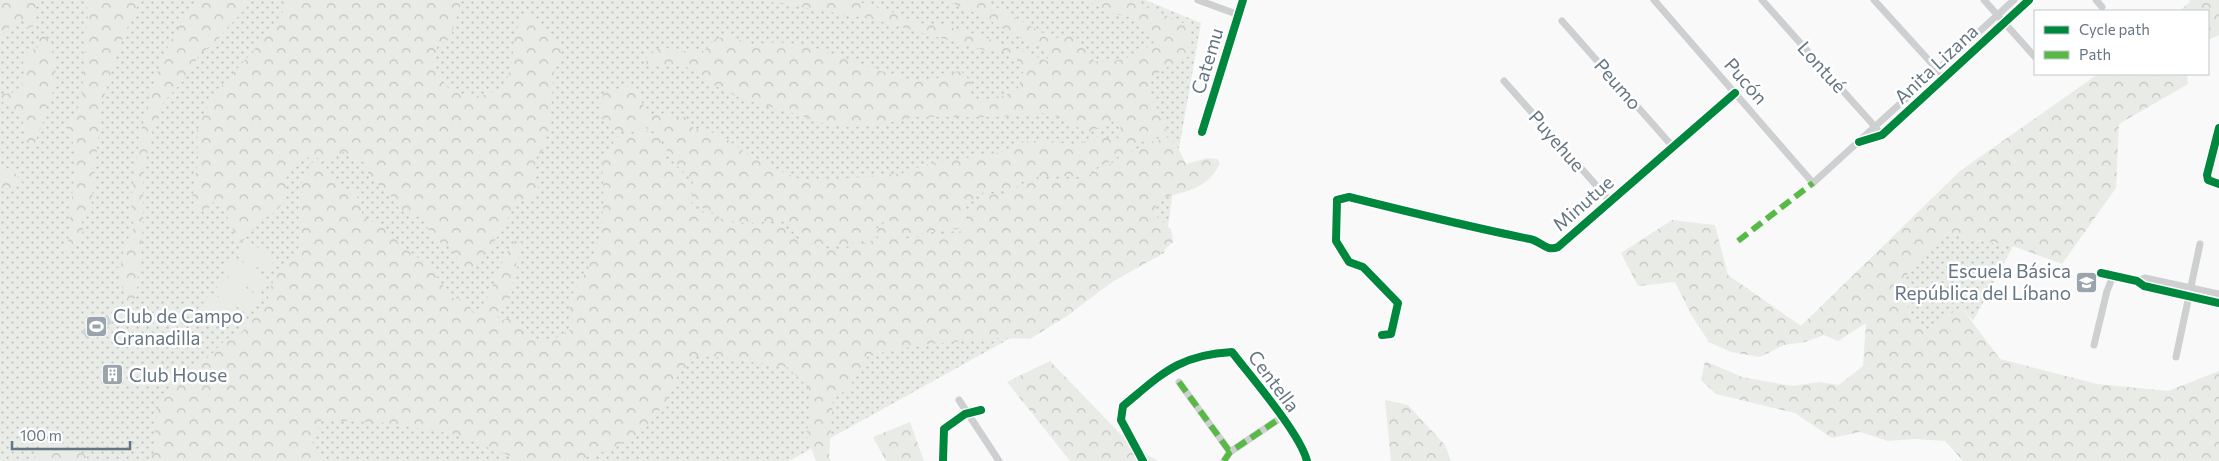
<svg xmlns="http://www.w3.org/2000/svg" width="2219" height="461" viewBox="0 0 2219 461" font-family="Commissioner,sans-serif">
  <defs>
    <pattern id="grass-dots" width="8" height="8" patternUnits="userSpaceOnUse" patternTransform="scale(1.25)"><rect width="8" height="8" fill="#e8ebe6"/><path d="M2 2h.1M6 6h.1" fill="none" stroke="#c0c3c0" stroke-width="1.8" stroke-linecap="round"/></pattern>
    <pattern id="forest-crowns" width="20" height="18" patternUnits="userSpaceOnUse" patternTransform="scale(1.25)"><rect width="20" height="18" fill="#e8ebe6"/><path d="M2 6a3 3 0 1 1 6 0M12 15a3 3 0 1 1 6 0" fill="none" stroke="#c0c3c0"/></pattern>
  </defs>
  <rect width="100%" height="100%" fill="#f9f9f9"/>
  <!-- grass -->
  <path fill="url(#grass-dots)" d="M0,0H1145L1201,23L1180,143L1164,253L789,461H0Z
    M1948,232L1969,239L2013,246L1973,321L1961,307L1927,330L1913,320L1900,289L1913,263Z"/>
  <!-- forest -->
  <path fill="url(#forest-crowns)" d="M0,0H35C37,9 34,16 34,26L27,28L24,21H16L0,36Z
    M86,0H140L119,47L101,106L91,210L82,221C85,240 78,245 63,254L68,242L76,151L67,127L78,108L82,96L88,12Z
    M199,0H253L215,42L201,53L182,82L163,103L152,132L143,173V227L137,285L138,294L130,304L126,300L117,269L123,261V248L134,227C129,210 132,195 134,178C140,124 159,39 199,0Z
    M291,0H461C460,13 453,24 451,38L437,47C436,54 432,64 435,70C445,97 482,105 502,85C522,65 503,27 531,13L549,31L562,51L554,72L550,125L542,152L537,155L533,176L539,190L534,199L516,201L501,232L485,255L469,271L458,260L451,247C432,241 431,233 422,217H414L400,210L389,193L370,178L365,163L344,152L329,159L309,157L296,162L287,176L285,201L276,211L261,221L244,240L236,245L234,232L220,200L214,201L207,211L197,210L192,199L198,161L197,131L211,98L263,40Z
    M759,0H853L887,10L916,23L946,26L981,36L1050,62L1042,48L1005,30L985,17L945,0H983L1054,39L1066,35L1076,37L1094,61C1115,65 1139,55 1156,41L1129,17L1110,13L1086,0H1130L1190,26L1188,57L1169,66L1149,79L1150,97L1165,121L1166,135L1144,141L1126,153L1078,177L1041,176L1022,182L1006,190L981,193L966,206L964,223L957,229L901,236L889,220L874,226L875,236C847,249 803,254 786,222C772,220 760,223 746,223C731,223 704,209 691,202L693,182L683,168L669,158L662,135L643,125L637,132C606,133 595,123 604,92L631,86L640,90V100L650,115L666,113L674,120L685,117L694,129L720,134L743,151L780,171L806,182L904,173L924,165L1002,152L1018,143L1041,140L1078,145L1095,136L1117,140L1121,132L1119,122H1109L1089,133L1049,112L1033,115L987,117H913L876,126L849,127L825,124L793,113L742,99L708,82L698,72L679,64L663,67L646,65L647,56L662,46L679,53L692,49L704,51L715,39L732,35L750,46C800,32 848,63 894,75C904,77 915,82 925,82C936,81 946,72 961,71L971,82L970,98C986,104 1005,97 1018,88L1023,73L1016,58L1004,51L984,50L872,19Z
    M2189,0H2219V35L2208,40V11H2179L2190,2Z
    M43,33C55,44 55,68 57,83L44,111L43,122L34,145L17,139L25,134L22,117L0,100V95L20,91L23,86L21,80L25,69L22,64L23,55L38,47L39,36Z
    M2098,74H2187L2188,84L2119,124L2116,188L2062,264L2013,246L1969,239L1948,232L1913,263L1900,289L1913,320L1927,330L1961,307L2000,359L2097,384L2168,391L2219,371V461H1963L1945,441L1915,439L1888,441L1860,432L1832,438L1795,413L1716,394L1701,380L1705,361L1742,377L1792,386L1819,382L1839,385L1863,366L1866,323L1838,341L1824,335L1805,342L1784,345L1760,357L1731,352L1709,342L1692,316L1675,282L1638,286L1621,253L1672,220L1715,225L1728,275L1801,326L1960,171Z
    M644,129L660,137L666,159L681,170L690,183L688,204L704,213L744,226L769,223L784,225C788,234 792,236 800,240C826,254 852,250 878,238L877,228L888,224L900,239L959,232L967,225L969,208L982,196L1007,193L1023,184L1042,179L1079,180L1127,155L1145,144L1169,137L1178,148L1186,164L1208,158L1217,159L1220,163C1208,190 1183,192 1157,199L1155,215L1171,229L1173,242L1159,255L1112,282L1067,316L1030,339L998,338L920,345L888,351L867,357L849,388L833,399L829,457L831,461H816L806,435L811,413L808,387L787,367L723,358L696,356L678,375L669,398L644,430L609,450L574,461L518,459L453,434L387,423L322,420L312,441L321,461H147L154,452L155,428L159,401L172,391L198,363L210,356L226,339L241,335L248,321L268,302C267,283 287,260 300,246L302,182L311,170L310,163L317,161L326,167L346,190H354L360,203L363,217L378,223L405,248L429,266L452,298L466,300L474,314C496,295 497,261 515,241H525L516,264L518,270L514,279L511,297L497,315L500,321L510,318L520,321L523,334C545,345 552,342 571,329L572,315L568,302C575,288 585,276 591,262C605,232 605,190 601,158L613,144L614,137L638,135Z
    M11,168L23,184L15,188L0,189V169Z
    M1050,361L1132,446L1158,461H1070L1007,382Z
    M1385,400L1408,405L1445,445L1451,461H1391Z
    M910,422L924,461H886L873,437Z
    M54,445C67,449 83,448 89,461H31L43,448Z"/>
  <!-- pitch -->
  <path fill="#e8ebe6" d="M245,239L276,259L266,273L235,253Z
    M233,256L267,278L257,293L223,272Z
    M224,275L260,297L249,314L214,293Z
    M210,292L244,314L233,330L200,308Z"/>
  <!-- water -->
  <path fill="#ced6d9" d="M107,315L112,323L87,339L81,331Z"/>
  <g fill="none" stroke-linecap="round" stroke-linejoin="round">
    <!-- street -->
    <path stroke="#cecfd0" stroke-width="7" d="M1198,0L1239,15
      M1654,0L1813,183L2014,0
      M1762,0L1877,129
      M1874,0L1945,78
      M1984,0L2035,57
      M2096,0L2102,7
      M1562,21L1673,147
      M1504,81L1610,201
      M2219,128L2207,175L2208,180L2219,184
      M1202,132L1243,0
      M1862,142L1882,135L2029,0
      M2101,273L2137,281L2144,286L2219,303
      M2137,281L2145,278L2219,294
      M1382,335L1391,334L1398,303L1363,267L1349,262L1336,241L1337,200L1349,197C1409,212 1469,227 1530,239C1541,241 1546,252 1558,247L1735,93
      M2094,345L2107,291L2113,276
      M2176,357L2200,244
      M1179,382L1230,452
      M959,400L999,461
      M943,461L944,429L965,414L981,410
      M1143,461L1121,420L1123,406C1162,374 1178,355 1232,352C1251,377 1300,433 1307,461
      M1224,461L1230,452L1282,417"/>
    <!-- quiet -->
    <path stroke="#58b947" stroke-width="6" stroke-dasharray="12 6" stroke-linecap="butt" d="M1738,241L1813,183
      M1179,382L1230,452
      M1224,461L1230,452L1282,417"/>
    <defs>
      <path id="cycleway" d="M2219,128L2207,175L2208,180L2219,184
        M1202,132L1243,0
        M1859,142L1882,135L2029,0
        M2101,273L2137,281L2144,286L2219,303
        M1382,335L1391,334L1398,303L1363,267L1349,262L1336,241L1337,200L1349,197C1409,212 1469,227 1530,239C1541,241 1546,252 1558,247L1735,93
        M943,461L944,429L965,414L981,410
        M1143,461L1121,420L1123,406C1162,374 1178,355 1232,352C1251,377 1300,433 1307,461"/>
    </defs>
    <!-- cycleway casing -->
    <use href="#cycleway" stroke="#fff" stroke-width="11"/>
    <!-- cycleway -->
    <use href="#cycleway" stroke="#00873e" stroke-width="8"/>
  </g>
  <!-- icons -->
  <defs>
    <symbol id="school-square" viewBox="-11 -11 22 22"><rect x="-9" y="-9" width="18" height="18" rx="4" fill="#99a4ac" stroke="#fff"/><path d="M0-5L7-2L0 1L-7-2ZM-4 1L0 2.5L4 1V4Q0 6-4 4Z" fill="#fff"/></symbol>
    <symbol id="stadium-square" viewBox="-11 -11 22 22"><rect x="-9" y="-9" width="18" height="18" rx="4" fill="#99a4ac" stroke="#fff"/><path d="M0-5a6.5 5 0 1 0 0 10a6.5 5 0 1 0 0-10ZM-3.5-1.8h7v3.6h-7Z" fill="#fff"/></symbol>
    <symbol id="building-square" viewBox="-11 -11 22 22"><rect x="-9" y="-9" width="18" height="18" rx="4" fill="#99a4ac" stroke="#fff"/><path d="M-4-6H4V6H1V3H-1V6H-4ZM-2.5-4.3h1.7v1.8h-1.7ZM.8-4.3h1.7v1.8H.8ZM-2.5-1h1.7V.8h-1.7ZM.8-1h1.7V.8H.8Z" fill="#fff"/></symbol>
  </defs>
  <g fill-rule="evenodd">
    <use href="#school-square" x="2074" y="270" width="25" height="25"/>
    <use href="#stadium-square" x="84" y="314" width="25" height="25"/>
    <use href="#building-square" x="100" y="362" width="25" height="25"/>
  </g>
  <g text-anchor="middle" stroke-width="5" stroke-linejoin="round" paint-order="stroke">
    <!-- street labels -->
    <g font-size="19" fill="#657683" stroke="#fff">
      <text transform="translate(1207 61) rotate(-73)" y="7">Catemu</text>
      <text transform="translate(1936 64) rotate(-43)" y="7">Anita Lizana</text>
      <text transform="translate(1822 67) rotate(48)" y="7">Lontué</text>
      <text transform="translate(1746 81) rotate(49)" y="7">Pucón</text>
      <text transform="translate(1618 84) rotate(49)" y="7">Peumo</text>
      <text transform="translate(1557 141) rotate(49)" y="7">Puyehue</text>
      <text transform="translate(1583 203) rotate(-41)" y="7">Minutue</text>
      <text transform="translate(1274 381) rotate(53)" y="7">Centella</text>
    </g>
    <!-- poi labels -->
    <g font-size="19" fill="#657683" stroke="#fff" text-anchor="start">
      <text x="2071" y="278" text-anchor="end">Escuela Básica<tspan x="2071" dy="22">República del Líbano</tspan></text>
      <text x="113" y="323">Club de Campo<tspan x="113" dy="22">Granadilla</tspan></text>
      <text x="129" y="382">Club House</text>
    </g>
  </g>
  <!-- legend -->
  <rect x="2034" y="10" width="175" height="65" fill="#ffffff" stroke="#c1c8cd"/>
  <rect x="2044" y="26" width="25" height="8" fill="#00873e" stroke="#c1c8cd"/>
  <text x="2079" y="35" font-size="15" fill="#657683">Cycle path</text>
  <rect x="2044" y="51" width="25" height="8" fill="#58b947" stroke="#c1c8cd"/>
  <text x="2079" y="60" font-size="15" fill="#657683">Path</text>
  <!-- scale -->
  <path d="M12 441v8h118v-8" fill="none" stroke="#657683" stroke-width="2.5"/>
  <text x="20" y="441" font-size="15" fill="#657683" stroke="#ffffff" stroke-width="4" paint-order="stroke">100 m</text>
</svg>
